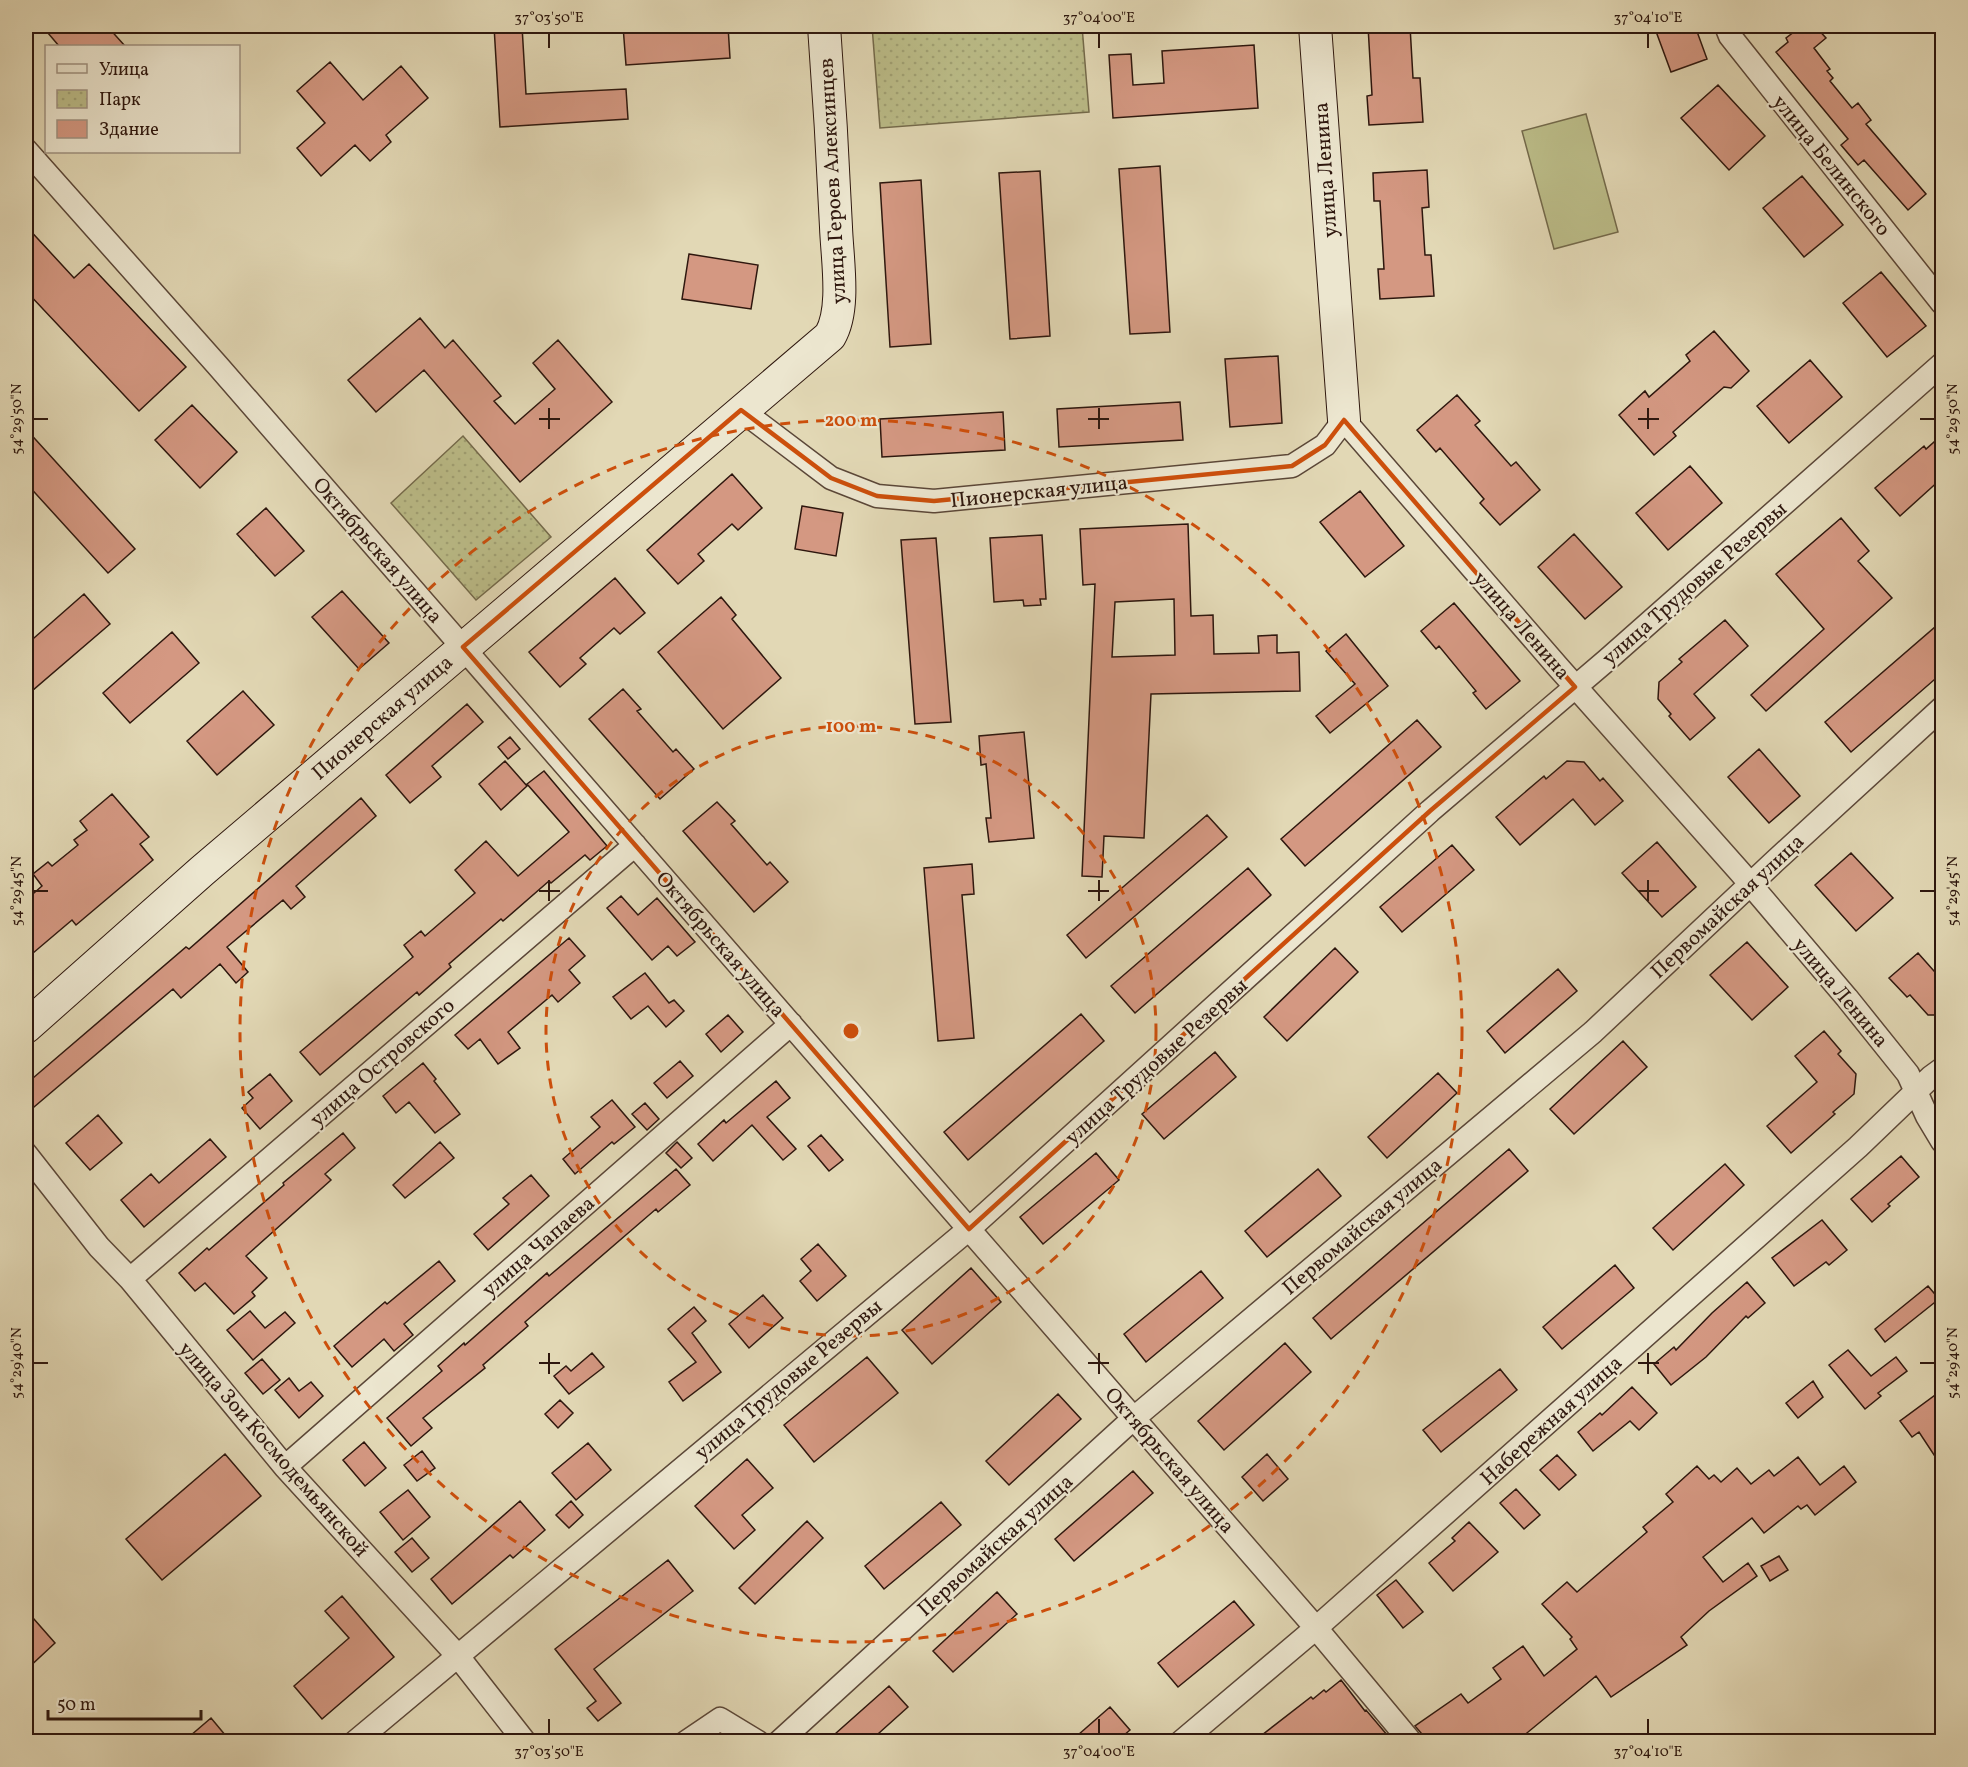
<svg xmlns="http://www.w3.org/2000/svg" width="1968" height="1767" viewBox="0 0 1968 1767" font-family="Vollkorn,serif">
  <defs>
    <pattern id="park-dots" width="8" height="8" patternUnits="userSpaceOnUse" patternTransform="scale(1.5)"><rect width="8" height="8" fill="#bbbc88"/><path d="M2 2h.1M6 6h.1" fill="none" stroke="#a1a174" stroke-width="1.8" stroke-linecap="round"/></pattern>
  </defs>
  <rect width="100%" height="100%" fill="#e2d8b5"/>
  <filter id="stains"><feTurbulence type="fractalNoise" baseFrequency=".00333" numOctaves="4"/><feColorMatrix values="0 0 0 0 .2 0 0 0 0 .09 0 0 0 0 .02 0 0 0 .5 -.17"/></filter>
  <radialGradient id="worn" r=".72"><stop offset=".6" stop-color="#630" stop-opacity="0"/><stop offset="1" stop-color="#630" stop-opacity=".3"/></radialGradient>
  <!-- green -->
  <path fill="#bbbc88" stroke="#746a4b" stroke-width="1.5" d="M1586,114L1618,232L1554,249L1522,131Z"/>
  <!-- park -->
  <path fill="url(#park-dots)" stroke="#746a4b" stroke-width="1.5" d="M872,26H1082L1089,112L880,128Z
    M463,436L551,537L476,600L391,503Z"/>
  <!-- building -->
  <path fill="#d49882" stroke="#2e170e" stroke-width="1.5" fill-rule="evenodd" d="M42,26H107L125,46H59Z
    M494,26H522L526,94L626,89L628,119L500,127Z
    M623,26H728L730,58L626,65Z
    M1368,26H1410L1413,78H1420L1423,122L1369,125L1367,96L1372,95Z
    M1654,26H1695L1707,59L1671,72Z
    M1802,26H1815L1826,38L1814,48L1830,69L1827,71L1833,78L1830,81L1852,108L1858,103L1871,120L1866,124L1926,194L1908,210L1864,160L1858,165L1841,145L1848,139L1776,52L1788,42L1786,38Z
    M1254,45L1258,108L1113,118L1109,55L1131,54L1133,85L1164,83L1162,51Z
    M330,62L363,100L401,66L428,98L386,135L391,142L370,161L355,145L321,176L297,148L325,123L297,91Z
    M1718,85L1765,136L1729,170L1681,118Z
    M1160,166L1170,332L1130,334L1119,169Z
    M1427,170L1429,207L1422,208L1425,255H1431L1434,296L1380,299L1378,269H1384L1380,201H1374L1373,173Z
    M1040,171L1050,336L1010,339L999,173Z
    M1802,176L1843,225L1804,257L1763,208Z
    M921,180L931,344L890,347L880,183Z
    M26,226L74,278L89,264L186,367L139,411L26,291Z
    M689,254L758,265L751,309L682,299Z
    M1881,272L1926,326L1887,357L1843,303Z
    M420,318L445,348L453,340L501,396L494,401L515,424L555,389L533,363L558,340L612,402L520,482L424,370L376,412L348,380Z
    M1714,331L1749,371L1731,388L1724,387L1673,432L1676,436L1654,455L1619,415L1645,391L1649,397L1690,361L1686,355Z
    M1278,356L1282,423L1230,427L1225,359Z
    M1810,360L1842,397L1789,443L1757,406Z
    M1457,395L1480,421L1475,425L1511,466L1516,462L1540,490L1500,525L1480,503L1484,499L1440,448L1436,452L1417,430Z
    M1180,402L1183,440L1059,447L1057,409Z
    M192,405L237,452L200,488L155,440Z
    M1003,412L1005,450L882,457L880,419Z
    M26,429L135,549L108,573L26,483Z
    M1942,435V478L1900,516L1875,488L1924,446L1926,449Z
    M1690,466L1722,503L1668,550L1636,513Z
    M732,474L762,508L738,530L732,524L698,554L704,561L678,584L647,550Z
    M1360,491L1404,546L1365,577L1320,522Z
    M802,506L843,513L836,556L795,549Z
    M266,508L304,551L275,576L237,534Z
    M1841,518L1869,551L1858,561L1892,598L1766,711L1751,695L1824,629L1776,574Z
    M1188,524L1191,616L1213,615L1214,654L1259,653L1258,636L1277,635V653L1299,652L1300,691L1151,694L1144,838L1104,836L1102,877L1082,876L1095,584L1083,585L1080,529ZM1174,599L1175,655L1112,657L1115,602Z
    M1574,534L1622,587L1585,619L1538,567Z
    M1042,535L1046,599H1040L1041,605L1024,606L1023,600L994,602L990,538Z
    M936,538L951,722L915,724L901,540Z
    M615,578L645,613L620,634L614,628L580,658L586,664L560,687L529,652Z
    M342,591L389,643L359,669L312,617Z
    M84,594L110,624L26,696V645Z
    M721,597L736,615L732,619L781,678L723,729L658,652Z
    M1454,603L1520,681L1486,709L1473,693L1476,691L1439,646L1436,649L1421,631Z
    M1725,620L1748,646L1694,694L1715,718L1690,740L1669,716L1671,714L1658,699L1659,682L1682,662L1679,659Z
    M1942,621V673L1851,752L1825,722Z
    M172,632L199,663L130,723L103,693Z
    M1346,634L1388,686L1330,733L1316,716L1355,684L1326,651Z
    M623,689L641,709L637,711L673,752L676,749L694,769L660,799L589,719Z
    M243,691L274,725L217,775L187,741Z
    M467,704L483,722L432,766L441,777L410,803L386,775Z
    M1417,720L1441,747L1305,866L1281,839Z
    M1024,732L1034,838L989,842L986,818H991L986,764L981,765L979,736Z
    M510,737L520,749L508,759L498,747Z
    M1759,749L1800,796L1769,823L1728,777Z
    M505,761L527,786L501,810L479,784Z
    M1567,761L1584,762L1600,781L1603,778L1623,801L1595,825L1573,799L1520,845L1496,817L1544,776L1546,779Z
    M544,771L607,846L590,860L585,855L551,883L549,881L503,921L501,919L449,964L451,967L419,995L417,992L320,1075L300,1052L413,957L404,945L421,931L425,936L475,893L455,870L486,841L518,876L569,832L527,784Z
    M112,794L149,837L140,844L153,860L76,925L72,920L26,959V900L42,886L33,874L48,862L52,866L78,845L74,840L87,830L80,821Z
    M361,798L376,816L296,886L305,897L291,909L283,900L227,947L248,972L236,983L220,964L181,998L173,989L34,1107L26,1098V1084L186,947L189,949Z
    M717,802L735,821L731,824L767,865L770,862L788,882L754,912L683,831Z
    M1207,815L1227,837L1086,958L1067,935Z
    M1657,842L1696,887L1662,917L1622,873Z
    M1452,845L1474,870L1402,932L1380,907Z
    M1851,853L1893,898L1856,931L1815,885Z
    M972,864L974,894L962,895L974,1038L938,1041L924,868Z
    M1248,868L1271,895L1135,1013L1111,986Z
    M621,896L638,915L657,898L695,942L677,956L668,946L652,960L607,908Z
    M569,938L585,956L569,970L580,983L558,1002L552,995L508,1032L520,1048L498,1064L480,1039L468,1049L455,1035Z
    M1747,942L1788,987L1752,1020L1710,975Z
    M1335,948L1358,972L1287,1041L1264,1017Z
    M1918,953L1942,980V1015H1928L1910,995L1907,997L1889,978Z
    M1558,969L1577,991L1505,1053L1487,1031Z
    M645,973L669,1003L674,1000L684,1011L666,1027L648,1006L631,1019L613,997Z
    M1081,1014L1104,1041L968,1160L944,1132Z
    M728,1015L743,1032L721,1052L706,1034Z
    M1824,1031L1841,1051L1838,1054L1856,1074L1854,1094L1833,1112L1835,1114L1791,1153L1767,1126L1817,1082L1795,1056Z
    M1623,1041L1647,1067L1574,1134L1550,1109Z
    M1215,1052L1236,1077L1164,1139L1142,1114Z
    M680,1061L693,1076L667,1098L654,1083Z
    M423,1063L436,1079L434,1081L460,1114L435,1133L409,1102L396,1113L383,1096Z
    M1438,1073L1457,1093L1387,1158L1368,1137Z
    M270,1074L292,1101L260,1129L242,1108L253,1098L248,1092Z
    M776,1081L790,1098L767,1117L796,1149L783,1160L752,1125L713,1161L698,1144L724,1120L726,1123Z
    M612,1100L635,1127L614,1144L612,1142L575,1174L563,1159L600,1127L591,1117Z
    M645,1103L659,1119L647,1130L632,1114Z
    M98,1115L122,1143L90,1170L66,1143Z
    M343,1133L355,1148L325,1174L331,1180L246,1256L267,1278L252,1292L255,1296L234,1314L205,1283L195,1291L179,1273L207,1248L209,1250L284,1185L283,1183Z
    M821,1135L843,1160L829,1171L808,1146Z
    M210,1139L226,1157L144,1227L121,1200L151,1174L159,1183Z
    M440,1142L454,1158L405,1198L393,1185Z
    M677,1142L692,1158L681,1168L666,1153Z
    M1509,1149L1528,1171L1331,1339L1313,1318Z
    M1096,1153L1119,1180L1043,1244L1020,1217Z
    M1901,1156L1919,1177L1888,1204L1890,1206L1872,1222L1851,1199Z
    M1725,1164L1744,1185L1673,1250L1653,1228Z
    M676,1169L690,1185L658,1212L656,1209L525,1322L528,1326L483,1365L485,1368L423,1418L432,1428L411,1446L387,1418L442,1371L438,1366L464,1343L465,1345L547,1273L549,1276Z
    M1318,1169L1341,1196L1267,1257L1245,1231Z
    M531,1175L549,1196L488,1250L474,1234L509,1204L503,1198Z
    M1822,1220L1847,1250L1829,1265L1826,1262L1794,1286L1772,1258Z
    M818,1244L846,1276L817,1301L800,1281L811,1271L801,1259Z
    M439,1261L455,1281L404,1324L413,1335L394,1351L384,1339L352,1367L334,1346L385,1302L387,1304Z
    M1615,1265L1634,1288L1562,1349L1543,1327Z
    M971,1268L1001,1302L932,1364L902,1330Z
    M1201,1271L1223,1298L1146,1362L1124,1334Z
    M1747,1282L1765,1303L1748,1318L1746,1316L1706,1357L1671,1385L1654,1364L1674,1347L1676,1350L1712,1313Z
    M1928,1286L1939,1299L1885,1342L1875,1329Z
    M763,1295L783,1318L749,1348L729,1324Z
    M694,1307L706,1321L692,1333L721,1372L683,1401L669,1382L696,1362L668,1329Z
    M250,1311L265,1328L285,1312L295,1323L253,1360L227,1330Z
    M1285,1343L1311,1372L1224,1450L1198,1421Z
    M1848,1350L1871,1376L1896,1357L1907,1371L1878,1393L1881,1396L1865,1409L1829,1365Z
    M592,1353L604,1367L569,1394L554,1376L566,1366L571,1371Z
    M867,1357L898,1393L814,1462L784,1425Z
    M262,1359L280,1380L263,1394L245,1373Z
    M1500,1369L1517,1390L1441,1452L1423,1430Z
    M289,1378L299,1391L311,1382L323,1396L299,1418L275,1390Z
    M1813,1381L1823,1397L1798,1418L1786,1403Z
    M1632,1387L1657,1413L1639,1430L1630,1421L1593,1451L1578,1432L1600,1413L1602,1415Z
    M1942,1390V1467L1919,1432L1912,1437L1900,1421Z
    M1058,1394L1081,1419L1009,1485L986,1461Z
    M560,1400L573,1413L558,1428L545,1414Z
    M364,1442L386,1468L365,1486L343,1460Z
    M588,1443L611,1470L576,1500L552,1473Z
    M422,1451L435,1468L417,1481L404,1465Z
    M225,1454L261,1496L162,1580L126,1539Z
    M1267,1454L1288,1479L1263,1501L1242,1477Z
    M1557,1455L1576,1475L1559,1490L1540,1470Z
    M1798,1457L1820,1485L1844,1466L1856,1482L1815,1515L1807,1505L1801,1509L1798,1506L1764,1533L1752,1518L1703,1557L1723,1582L1748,1563L1757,1576L1709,1611L1681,1637L1687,1645L1611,1697L1596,1676L1516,1742H1424L1422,1734L1415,1726L1461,1694L1468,1703L1501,1679L1493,1668L1523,1646L1544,1676L1577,1649L1570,1639L1572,1637L1542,1604L1567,1582L1577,1592L1647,1532L1643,1527L1673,1502L1666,1494L1697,1466L1709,1479L1714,1475L1721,1482L1737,1468L1751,1484L1769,1470L1774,1476Z
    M747,1459L773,1488L742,1515L755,1530L734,1549L695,1506Z
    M1133,1471L1153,1493L1074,1561L1055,1539Z
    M1516,1489L1540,1515L1524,1529L1500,1503Z
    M408,1490L430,1517L403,1540L380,1512Z
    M520,1501L545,1530L513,1558L510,1555L452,1604L431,1579Z
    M571,1501L583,1515L569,1528L556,1515Z
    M941,1502L961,1525L884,1589L865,1566Z
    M807,1521L823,1538L755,1604L739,1588Z
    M1469,1522L1498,1552L1453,1591L1429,1563L1455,1541L1452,1538Z
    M412,1538L429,1558L412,1572L395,1552Z
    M1779,1556L1788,1570L1770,1581L1761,1566Z
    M668,1560L693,1591L594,1669L621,1703L598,1721L587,1708L596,1701L555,1649Z
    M1396,1580L1423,1612L1403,1628L1377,1595Z
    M997,1592L1017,1614L953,1672L933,1651Z
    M342,1596L394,1657L322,1719L294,1686L349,1638L325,1611Z
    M1234,1601L1254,1625L1178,1687L1158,1663Z
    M26,1610L55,1643L26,1670Z
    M1341,1680L1365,1711L1366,1710L1388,1736L1381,1742H1253L1311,1697L1313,1699L1324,1690L1326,1692Z
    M889,1686L908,1707L869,1742H826Z
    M1110,1707L1130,1730L1116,1742H1070Z
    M211,1718L231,1742H183Z"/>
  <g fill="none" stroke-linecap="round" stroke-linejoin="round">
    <defs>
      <path id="street" d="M1726,26L1730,36L1942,303
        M26,150L218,366L1316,1628L1411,1742
        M741,410L831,478L877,496L934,501L1292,466L1325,445L1344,420L1558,667L1740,872L1847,998L1908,1074L1927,1116L1942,1141
        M26,1154L99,1247L130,1279L285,1467L457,1655L525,1742
        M130,1279L635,845
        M285,1467L791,1024
        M355,1742L969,1229L1430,811L1607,660L1942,364
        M686,1742L720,1719L758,1742
        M779,1742L1134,1418L1593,1032L1774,862L1942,708
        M1181,1742L1316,1628L1858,1147L1931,1077L1942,1069"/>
      <path id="secondary" d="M1315,26L1344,420
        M26,1027L202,871L830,336C846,309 837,258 836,227C833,160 829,93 824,26"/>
    </defs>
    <!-- street casing -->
    <use href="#street" stroke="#5b4738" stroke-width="25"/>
    <!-- secondary casing -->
    <use href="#secondary" stroke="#2e170e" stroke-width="34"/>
    <!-- street -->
    <use href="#street" stroke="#ece6cf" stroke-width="22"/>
    <!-- secondary -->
    <use href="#secondary" stroke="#ece6cf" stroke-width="32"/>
  </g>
  <!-- marked area -->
  <path fill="none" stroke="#cc4f0c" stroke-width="4.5" stroke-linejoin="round" d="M741,410L831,478L877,496L934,501L1292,466L1325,445L1344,420L1575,687L1430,811L969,1229L463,647Z"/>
  <!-- ticks -->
  <path fill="none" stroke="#2e170e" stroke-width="2" d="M549,33V48M1099,33V48M1648,33V48M549,408V429M1099,408V429M1648,408V429M33,419H48M539,419H560M1088,419H1109M1638,419H1659M1920,419H1935M549,880V901M1099,880V901M1648,880V901M33,891H48M539,891H560M1088,891H1109M1638,891H1659M1920,891H1935M549,1353V1374M1099,1353V1374M1648,1353V1374M33,1363H48M539,1363H560M1088,1363H1109M1638,1363H1659M1920,1363H1935M549,1719V1734M1099,1719V1734M1648,1719V1734"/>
  <!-- distance rings -->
  <g fill="none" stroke="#cc4f0c" stroke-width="3" stroke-dasharray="10 8">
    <circle cx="851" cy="1031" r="305"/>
    <circle cx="851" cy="1031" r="611"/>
  </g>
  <g text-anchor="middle" stroke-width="4.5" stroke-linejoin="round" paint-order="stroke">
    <!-- street labels -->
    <g font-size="21" fill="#2e170e" stroke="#ece6cf">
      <text transform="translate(1832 165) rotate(51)" y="7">улица Белинского</text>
      <text transform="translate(1325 170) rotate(-94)" y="7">улица Ленина</text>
      <text transform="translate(832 181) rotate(-93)" y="7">улица Героев Алексинцев</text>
      <text transform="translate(1039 491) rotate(-6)" y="7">Пионерская улица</text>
      <text transform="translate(378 550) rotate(49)" y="7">Октябрьская улица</text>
      <text transform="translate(1694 583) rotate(-41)" y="7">улица Трудовые Резервы</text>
      <text transform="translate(1522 625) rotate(49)" y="7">улица Ленина</text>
      <text transform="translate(382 717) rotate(-41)" y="7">Пионерская улица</text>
      <text transform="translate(1727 906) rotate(-43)" y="7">Первомайская улица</text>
      <text transform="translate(721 944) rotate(49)" y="7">Октябрьская улица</text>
      <text transform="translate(1841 992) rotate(50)" y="7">улица Ленина</text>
      <text transform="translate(1156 1061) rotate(-42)" y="7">улица Трудовые Резервы</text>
      <text transform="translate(382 1062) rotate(-41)" y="7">улица Островского</text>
      <text transform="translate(1362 1226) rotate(-40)" y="7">Первомайская улица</text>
      <text transform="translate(538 1246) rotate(-41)" y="7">улица Чапаева</text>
      <text transform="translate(788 1379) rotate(-40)" y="7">улица Трудовые Резервы</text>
      <text transform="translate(1551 1420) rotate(-42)" y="7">Набережная улица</text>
      <text transform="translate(274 1449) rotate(49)" y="7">улица Зои Космодемьянской</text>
      <text transform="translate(1170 1460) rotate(49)" y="7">Октябрьская улица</text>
      <text transform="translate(995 1545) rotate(-42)" y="7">Первомайская улица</text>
    </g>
  </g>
  <circle cx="851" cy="1031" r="9" fill="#cc4f0c" stroke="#ece6cf" stroke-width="3"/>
  <g font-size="18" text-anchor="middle" font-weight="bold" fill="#cc4f0c" stroke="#ece6cf" stroke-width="4.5" stroke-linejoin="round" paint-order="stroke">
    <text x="851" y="426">200 m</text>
    <text x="851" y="732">100 m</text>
  </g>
  <!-- margin -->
  <rect width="1968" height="1767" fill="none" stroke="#e2d8b5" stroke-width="66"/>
  <!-- legend -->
  <rect x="45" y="45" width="195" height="108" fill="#ece6cf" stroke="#a09382" stroke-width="1.5"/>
  <rect x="57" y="64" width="30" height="9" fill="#ece6cf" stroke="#a09382" stroke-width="1.5"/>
  <text x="99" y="75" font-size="18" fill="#2e170e">Улица</text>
  <rect x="57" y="90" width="30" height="18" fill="url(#park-dots)" stroke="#a09382" stroke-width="1.5"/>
  <text x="99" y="105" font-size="18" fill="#2e170e">Парк</text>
  <rect x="57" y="120" width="30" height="18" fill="#d49882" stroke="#a09382" stroke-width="1.5"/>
  <text x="99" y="135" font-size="18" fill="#2e170e">Здание</text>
  <!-- scale -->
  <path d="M48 1710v9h153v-9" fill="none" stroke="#2e170e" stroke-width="3"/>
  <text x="57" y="1710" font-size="18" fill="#2e170e" stroke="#ece6cf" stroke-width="4.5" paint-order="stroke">50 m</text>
  <rect x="33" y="33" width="1902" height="1701" fill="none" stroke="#2e170e" stroke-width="2"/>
  <g font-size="15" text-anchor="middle" fill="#2e170e">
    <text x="549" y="22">37°03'50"E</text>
    <text x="1099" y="22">37°04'00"E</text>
    <text x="1648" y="22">37°04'10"E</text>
    <text transform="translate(16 419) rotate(-90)" y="5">54°29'50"N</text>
    <text transform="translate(1952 419) rotate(-90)" y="5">54°29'50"N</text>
    <text transform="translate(16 891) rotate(-90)" y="5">54°29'45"N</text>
    <text transform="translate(1952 891) rotate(-90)" y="5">54°29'45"N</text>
    <text transform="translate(16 1363) rotate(-90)" y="5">54°29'40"N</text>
    <text transform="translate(1952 1363) rotate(-90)" y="5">54°29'40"N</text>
    <text x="549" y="1756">37°03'50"E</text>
    <text x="1099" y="1756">37°04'00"E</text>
    <text x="1648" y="1756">37°04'10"E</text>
  </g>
  <rect width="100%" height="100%" filter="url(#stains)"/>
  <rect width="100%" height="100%" fill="url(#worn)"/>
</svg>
